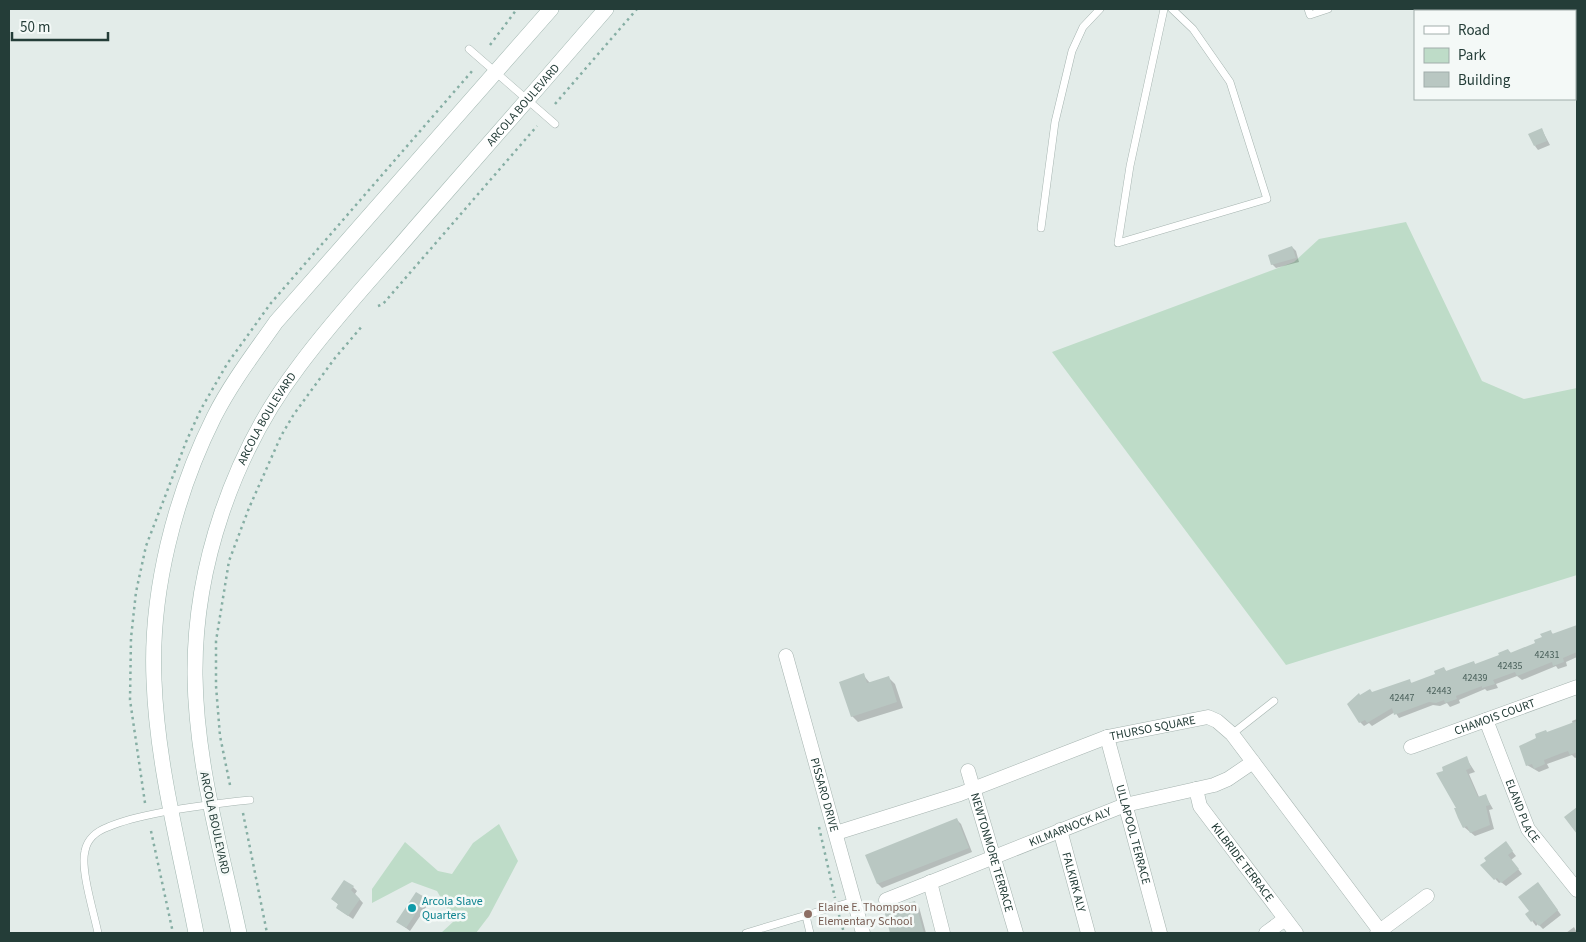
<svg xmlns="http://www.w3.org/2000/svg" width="1586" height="942" viewBox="0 0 1586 942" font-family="'Source Sans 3',sans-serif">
  <rect width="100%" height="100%" fill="#e3ece9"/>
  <!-- green -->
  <path fill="#bedcc8" d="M1406,222L1482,381L1524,399L1577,388V575L1286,665L1052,352L1294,262L1319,239Z
    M499,824L518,861L489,916L476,933H441L454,921L437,891L412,882L372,903V889L405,842L438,871L452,874L473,843Z"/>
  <!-- shadow -->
  <path fill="#0003" d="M1542,130L1550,145L1538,150L1535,146Z
    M1292,247L1296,251L1299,262L1276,268L1272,264Z
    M1577,626V657L1566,662L1567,666L1558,669L1556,666L1522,680L1517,676L1496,684L1498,688L1487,691L1485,689L1459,700L1460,703L1450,707L1447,703L1440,706L1433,705L1399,718L1395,712L1372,726L1369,723L1364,726L1360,722L1361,697L1409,681L1413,684L1437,675L1444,669L1447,672L1473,662L1476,665L1500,656L1508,650L1512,654L1536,644L1551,632L1554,635Z
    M863,675L870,683L889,678L895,684L903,708L858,722L852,716Z
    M1577,719V757L1575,758L1572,755L1547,764L1549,768L1539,772L1527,765L1548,733L1573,724L1572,721Z
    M1466,758L1475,772L1469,774L1479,797L1485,795L1493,809L1489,810L1494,829L1475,836L1464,827Z
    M957,820L961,824L972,852L882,888L878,884L867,855Z
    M1509,847L1516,856L1511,860L1522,874L1506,886L1501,882L1499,883L1482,865Z
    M353,887L357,891L355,894L363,903L353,919L341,911L337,908L339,905L332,899Z
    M1541,887L1561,915L1543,929L1538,924L1536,926L1527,914L1531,911Z
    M425,899L429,903L410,931L398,922Z
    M915,903L919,907L926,933H891L885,911Z
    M1574,927L1577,933H1566Z"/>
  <!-- building -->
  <path fill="#b9c7c2" d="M1542,128L1547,141L1534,146L1528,134Z
    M1292,246L1296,258L1271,265L1268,255Z
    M1577,625V652L1563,658L1564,662L1553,666L1552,662L1517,676L1515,672L1493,680L1495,684L1482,688V686L1456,696L1457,699L1445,703L1444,700L1436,703L1429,702L1394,715L1392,708L1367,723L1365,720L1359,723L1347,704L1359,693L1360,695L1370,689L1372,692L1410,679L1411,683L1435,674L1434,671L1444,667L1446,671L1474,661L1475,664L1499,655L1498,653L1508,649L1510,653L1535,643L1534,640L1542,637L1540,634L1551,630L1552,634Z
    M864,673L867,683L889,676L897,702L851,717L839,682Z
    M1577,721V752L1570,755L1568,751L1562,753L1544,760L1545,764L1534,769L1532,764L1526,766L1519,746L1536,738L1535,734L1546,730L1547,732Z
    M1467,756L1471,768L1466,770L1478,797L1486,794L1490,805L1486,806L1490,825L1470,833L1467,826L1463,828L1458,818L1454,808H1456L1436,773L1443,771L1442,767Z
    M1577,807V834L1564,817Z
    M957,818L969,848L877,884L865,855Z
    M1506,841L1513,851L1508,855L1519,869L1501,883L1497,878L1494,880L1480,865L1486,861L1484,858Z
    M344,880L354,886L351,890L360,899L348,916L336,908L338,904L331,899Z
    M1538,882L1558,910L1539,926L1534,920L1531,922L1525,914L1529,911L1518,897Z
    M416,892L426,898L406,928L396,922Z
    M915,901L924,933H890L884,910Z"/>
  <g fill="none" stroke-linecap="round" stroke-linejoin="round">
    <defs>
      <path id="service" d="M1164,9L1130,166L1118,243L1267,199L1230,82L1193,29L1172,9
        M1308,9L1310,15L1328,9
        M469,49L555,124
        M1041,228L1055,122L1072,51L1083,27L1100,9
        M1232,734L1274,701
        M806,916L810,933
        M98,933C94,913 80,869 85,851C87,839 97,831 108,827C143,812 211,804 250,800
        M746,933L854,901"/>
      <g id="minor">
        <path id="s1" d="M786,656L863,933"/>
        <path id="s2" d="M1486,720L1528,829L1577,890"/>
        <path id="s3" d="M1107,737L1160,933"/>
        <path id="s4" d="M1411,747L1577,687"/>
        <path id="s5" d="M968,771L1016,933"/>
        <path id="s6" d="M1196,789L1200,806L1296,933"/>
        <path id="s7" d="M1060,830L1088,933"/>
        <path id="s8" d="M836,833L960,794L1107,737L1208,717L1217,721L1232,734L1380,931"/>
        <path d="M930,882L943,933"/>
        <path id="s9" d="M886,900L1125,805L1214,785L1228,779L1253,762"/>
        <path d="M1266,933L1285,919"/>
        <path d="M1377,933L1427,896"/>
      </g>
      <g id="secondary">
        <path d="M196,933C180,850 157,765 154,680C150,592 175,495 214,417C231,383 255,352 276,322L551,9"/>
        <path id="s10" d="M239,933C221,848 196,764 195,675C194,567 233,453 299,366C335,317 377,273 416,227C480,154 543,82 606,9"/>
      </g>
    </defs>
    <!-- service casing -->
    <use href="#service" stroke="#a6b4b0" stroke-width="8"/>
    <!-- minor casing -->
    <use href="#minor" stroke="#a6b4b0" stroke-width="15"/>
    <!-- secondary casing -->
    <use href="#secondary" stroke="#a2b7b1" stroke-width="16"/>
    <!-- path -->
    <path stroke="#86aea4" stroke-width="2.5" stroke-dasharray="2.5 4" stroke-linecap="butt" d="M490,45L517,9
      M555,104L637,9
      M378,306L383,304L537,126
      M230,785L220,736L216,686V641L229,561L249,508L281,436L294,414L335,358L363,325
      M145,803L130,700L131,638L136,592L146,546L186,442L201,409L227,364L271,303L473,70
      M243,813L267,933
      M819,827L835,898
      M151,831L173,933
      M839,915L844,933"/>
    <!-- service -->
    <use href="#service" stroke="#fff" stroke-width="7"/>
    <!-- minor -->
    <use href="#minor" stroke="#fff" stroke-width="14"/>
    <!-- secondary -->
    <use href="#secondary" stroke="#fff" stroke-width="15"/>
  </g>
  <!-- markers -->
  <circle fill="#0f9aa8" stroke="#f4f9f7" stroke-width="2" cx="412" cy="908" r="5"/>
  <circle fill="#8d6e63" stroke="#f4f9f7" stroke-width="2" cx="808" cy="914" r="5"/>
  <g text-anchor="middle" stroke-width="5" stroke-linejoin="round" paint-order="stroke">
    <!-- number labels -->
    <g font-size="10" fill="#49605a">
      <text x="1547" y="658">42431</text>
      <text x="1510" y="669">42435</text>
      <text x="1475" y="681">42439</text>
      <text x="1439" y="694">42443</text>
      <text x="1402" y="701">42447</text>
    </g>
    <!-- street labels -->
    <g font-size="12" fill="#243d38" stroke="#f4f9f7">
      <text dy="4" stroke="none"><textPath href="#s10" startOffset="938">ARCOLA BOULEVARD</textPath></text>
      <text dy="4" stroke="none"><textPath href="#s10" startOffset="532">ARCOLA BOULEVARD</textPath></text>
      <text dy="4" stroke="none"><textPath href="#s4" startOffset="89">CHAMOIS COURT</textPath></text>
      <text dy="4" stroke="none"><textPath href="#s8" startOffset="334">THURSO SQUARE</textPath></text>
      <text dy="4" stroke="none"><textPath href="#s1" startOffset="144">PISSARO DRIVE</textPath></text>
      <text dy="4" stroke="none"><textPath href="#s2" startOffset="98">ELAND PLACE</textPath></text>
      <text transform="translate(215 823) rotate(78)" y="4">ARCOLA BOULEVARD</text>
      <text dy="4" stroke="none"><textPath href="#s9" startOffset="198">KILMARNOCK ALY</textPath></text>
      <text dy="4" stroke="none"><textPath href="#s3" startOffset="101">ULLAPOOL TERRACE</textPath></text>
      <text dy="4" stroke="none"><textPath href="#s5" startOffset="85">NEWTONMORE TERRACE</textPath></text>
      <text dy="4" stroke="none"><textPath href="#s6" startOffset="88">KILBRIDE TERRACE</textPath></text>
      <text dy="4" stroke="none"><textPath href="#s7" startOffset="54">FALKIRK ALY</textPath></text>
    </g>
    <!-- culture labels -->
    <g font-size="12" fill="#0d838f" stroke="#f4f9f7" text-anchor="start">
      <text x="422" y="905">Arcola Slave<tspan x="422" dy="14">Quarters</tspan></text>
    </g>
    <!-- education labels -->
    <g font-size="12" fill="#785e54" stroke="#f4f9f7" text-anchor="start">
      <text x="818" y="911">Elaine E. Thompson<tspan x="818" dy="14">Elementary School</tspan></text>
    </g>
  </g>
  <!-- border -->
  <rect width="1586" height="942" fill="none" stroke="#243d38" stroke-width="20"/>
  <!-- legend -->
  <rect x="1414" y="10" width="162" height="90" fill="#f4f9f7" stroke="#a1aeab"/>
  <rect x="1424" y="26" width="25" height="8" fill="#ffffff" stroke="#a1aeab"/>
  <text x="1458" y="35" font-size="15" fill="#243d38">Road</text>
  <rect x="1424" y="48" width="25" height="15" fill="#bedcc8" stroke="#a1aeab"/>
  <text x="1458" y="60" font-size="15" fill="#243d38">Park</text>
  <rect x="1424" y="72" width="25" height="15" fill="#b9c7c2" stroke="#a1aeab"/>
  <text x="1458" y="85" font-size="15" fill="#243d38">Building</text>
  <!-- scale -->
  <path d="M12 32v8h96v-8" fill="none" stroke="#243d38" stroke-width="2.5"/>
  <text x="20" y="32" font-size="15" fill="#243d38" stroke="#f4f9f7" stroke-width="4" paint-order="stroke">50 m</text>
</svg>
